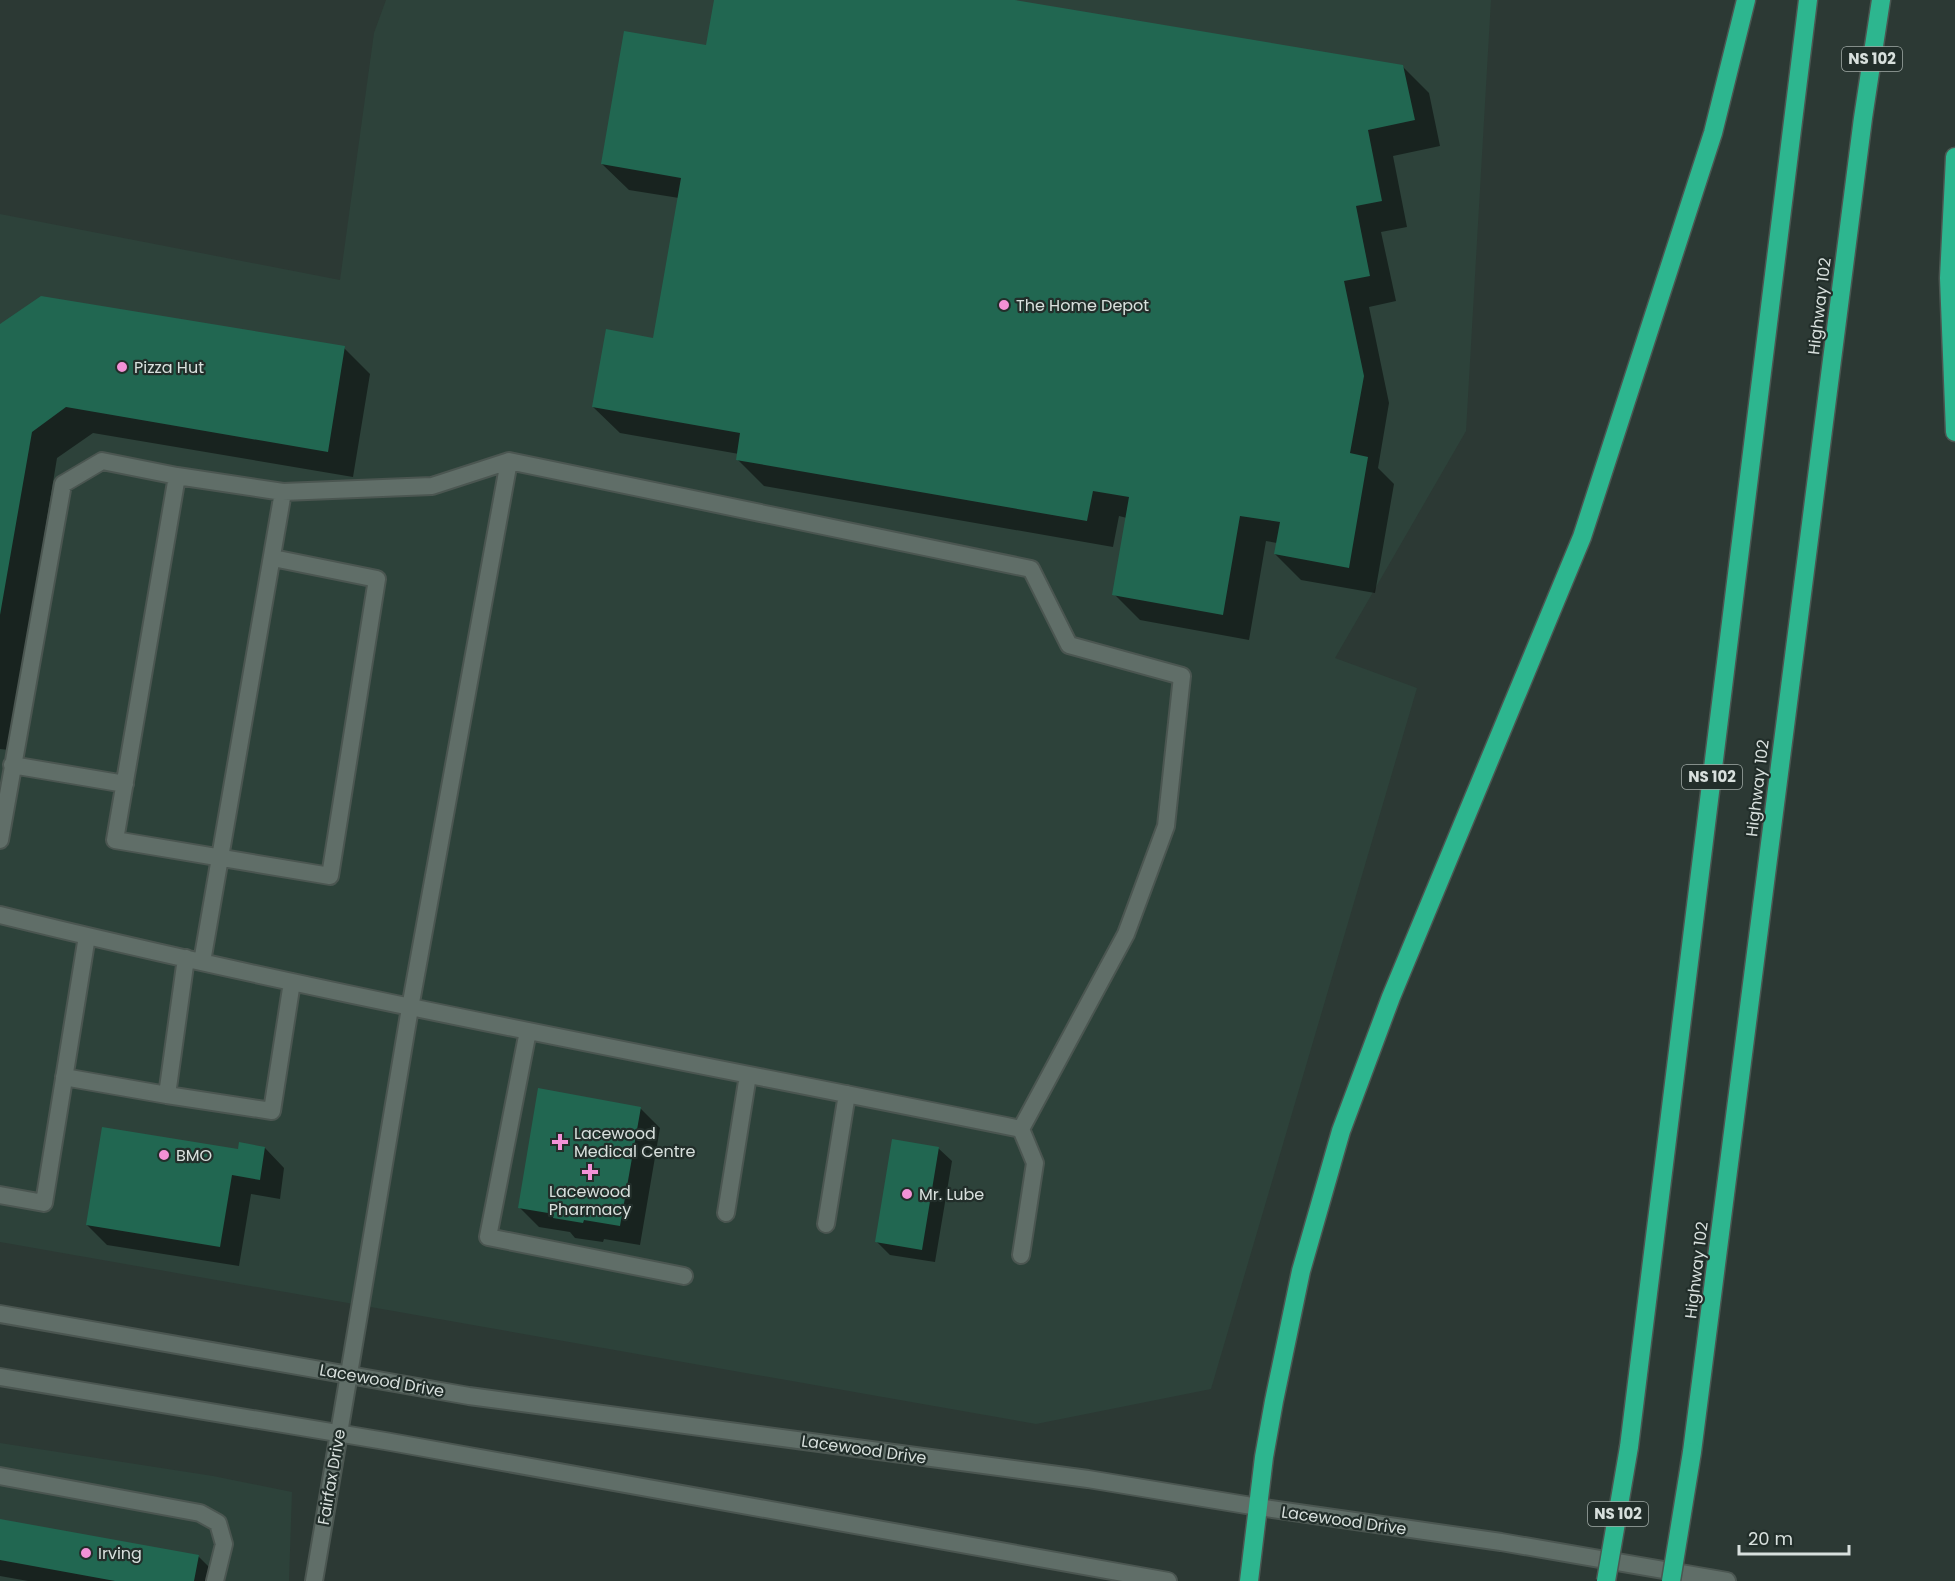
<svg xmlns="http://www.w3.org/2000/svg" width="1955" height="1581" viewBox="0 0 1955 1581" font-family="Poppins,sans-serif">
  <rect width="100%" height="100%" fill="#2c3934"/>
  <!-- built -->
  <path fill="#2d423a" d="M386,0H1491L1466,431L1335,658L1417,688L1211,1389L1036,1424L0,1242V214L340,280L374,33Z
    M0,1443L213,1476L292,1492L289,1581H0Z"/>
  <!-- shadow -->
  <path fill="#0007" d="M715,0H1006L1402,66L1429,93L1440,146L1393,156L1407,227L1381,232L1396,301L1369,307L1389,403L1378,468L1394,484L1375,593L1301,580L1275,554L1277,543L1266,541L1249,640L1140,620L1114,594L1127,518L1119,516L1113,547L764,486L738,460L739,454L620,433L593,407L654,339L679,198L629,190L602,164L707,47Z
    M0,325L344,348L370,374L353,477L93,433L57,458L9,750L0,749Z
    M640,1108L660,1128L640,1245L604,1239L603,1242L575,1238L570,1232L539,1227L519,1207Z
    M265,1148L284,1168L280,1199L251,1194L239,1266L107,1245L87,1225L240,1150Z
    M938,1148L952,1161L935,1262L890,1255L877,1242Z
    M0,1521L198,1556L218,1576L217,1581H28L0,1576Z"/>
  <!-- building -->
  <path fill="#216751" d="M714,0H1015L1403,65L1415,120L1368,130L1382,201L1356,206L1370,276L1344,281L1364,376L1350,453L1368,457L1349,568L1274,554L1280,522L1240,516L1223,615L1112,595L1129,497L1093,491L1087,521L736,460L740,433L592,407L606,329L653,338L681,178L601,164L624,31L706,45Z
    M41,296L345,346L328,452L66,407L32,432L0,615V324Z
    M538,1088L641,1107L620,1226L584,1220L583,1223L553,1218L554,1214L518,1208Z
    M102,1127L238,1149L239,1142L265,1147L260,1180L232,1175L220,1247L86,1225Z
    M892,1139L939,1147L922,1250L875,1242Z
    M0,1519L199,1555L194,1581H115L0,1560Z"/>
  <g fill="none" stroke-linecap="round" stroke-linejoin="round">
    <defs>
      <path id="service" d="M177,476L115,840L330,876L377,579L273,558
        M12,765L125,784
        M0,840L63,484L102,461L177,476L283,492L432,486L509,461
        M0,915C338,998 680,1060 1021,1129L1126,934L1166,826L1182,676L1069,645L1031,569L509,461L410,1008L349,1374
        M186,958L167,1095L272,1111L292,982
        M202,962L283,492
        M528,1031L488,1237L684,1276
        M64,1077L167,1095
        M1021,1129L1035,1163L1021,1255
        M0,1195L44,1203L87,936
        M726,1213L748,1075
        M826,1224L847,1094
        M0,1476L200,1513L218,1523L224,1544L215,1581"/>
      <path id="minor" d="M314,1581L349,1374"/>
      <path id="secondary" d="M0,1314L469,1396L1088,1479L1258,1507L1501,1542L1727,1581
        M0,1377L385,1441L1168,1581"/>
      <path id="motorway" d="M1955,157L1949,278L1955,432
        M1629,1447L1808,0
        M1692,1452L1863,118L1881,0
        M1249,1581L1264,1457L1274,1401L1301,1271L1341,1131L1391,997L1582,537L1713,133L1746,0"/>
    </defs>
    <!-- service casing -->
    <use href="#service" stroke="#4b5651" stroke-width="20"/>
    <!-- minor casing -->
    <use href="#minor" stroke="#4b5651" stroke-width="20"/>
    <!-- secondary casing -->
    <use href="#secondary" stroke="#4b5651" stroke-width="20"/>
    <!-- motorway casing -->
    <use href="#motorway" stroke="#4b5651" stroke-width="21"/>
    <!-- service -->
    <use href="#service" stroke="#606e68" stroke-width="16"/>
    <!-- minor -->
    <use href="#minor" stroke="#606e68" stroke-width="16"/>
    <!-- secondary -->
    <use href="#secondary" stroke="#606e68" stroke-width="16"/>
    <!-- motorway -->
    <use href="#motorway" stroke="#2db68f" stroke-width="18"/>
    <defs>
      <path id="motorway-bridge" d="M1606,1581L1629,1447
        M1671,1581L1692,1452"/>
    </defs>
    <!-- motorway-bridge casing -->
    <use href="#motorway-bridge" stroke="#4b5651" stroke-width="21" stroke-linecap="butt"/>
    <!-- motorway-bridge -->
    <use href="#motorway-bridge" stroke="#2db68f" stroke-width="18"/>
  </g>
  <!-- markers -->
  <g fill="#f391d6" stroke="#222e2a" stroke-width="2">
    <circle cx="1004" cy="305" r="6"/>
    <circle cx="122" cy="367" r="6"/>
    <path d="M557 1133h6v6h6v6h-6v6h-6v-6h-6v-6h6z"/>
    <circle cx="164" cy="1155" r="6"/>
    <path d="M587 1163h6v6h6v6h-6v6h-6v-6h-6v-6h6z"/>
    <circle cx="907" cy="1194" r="6"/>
    <circle cx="86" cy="1553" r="6"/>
  </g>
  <g text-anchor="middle" stroke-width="4.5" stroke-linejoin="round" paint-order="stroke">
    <!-- shield labels -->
    <g fill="#222e2a" stroke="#a1aba7" stroke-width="1.5">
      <rect x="1842" y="47" width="60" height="24" rx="4.5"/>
      <rect x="1682" y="765" width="60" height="24" rx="4.5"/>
      <rect x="1588" y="1502" width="60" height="24" rx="4.5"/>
    </g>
    <g font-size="15" font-weight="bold" fill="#d8e0dd">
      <text x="1872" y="64">NS 102</text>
      <text x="1712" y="782">NS 102</text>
      <text x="1618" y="1519">NS 102</text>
    </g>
    <!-- poi labels -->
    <g font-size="16" fill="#d8e0dd" stroke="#222e2a" text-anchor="start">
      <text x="1016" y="311">The Home Depot</text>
      <text x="134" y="373">Pizza Hut</text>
      <text x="574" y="1139">Lacewood<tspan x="574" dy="18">Medical Centre</tspan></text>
      <text x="176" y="1161">BMO</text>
      <text x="590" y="1197" text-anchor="middle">Lacewood<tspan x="590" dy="18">Pharmacy</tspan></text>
      <text x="919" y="1200">Mr. Lube</text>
      <text x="98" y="1559">Irving</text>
    </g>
    <!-- street labels -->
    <g font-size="16" fill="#d8e0dd" stroke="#222e2a">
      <text transform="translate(1819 306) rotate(-83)" y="6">Highway 102</text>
      <text transform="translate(1757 788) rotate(-83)" y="6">Highway 102</text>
      <text transform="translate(1696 1270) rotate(-83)" y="6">Highway 102</text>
      <text transform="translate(382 1380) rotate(10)" y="6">Lacewood Drive</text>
      <text transform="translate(864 1449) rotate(8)" y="6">Lacewood Drive</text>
      <text transform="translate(331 1477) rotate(-80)" y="6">Fairfax Drive</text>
      <text transform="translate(1344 1520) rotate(8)" y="6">Lacewood Drive</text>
    </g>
  </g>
  <!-- scale -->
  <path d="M1739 1545v9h110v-9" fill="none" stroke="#d8e0dd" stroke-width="3"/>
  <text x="1748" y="1545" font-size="18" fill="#d8e0dd" stroke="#222e2a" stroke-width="4.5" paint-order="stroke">20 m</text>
</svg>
